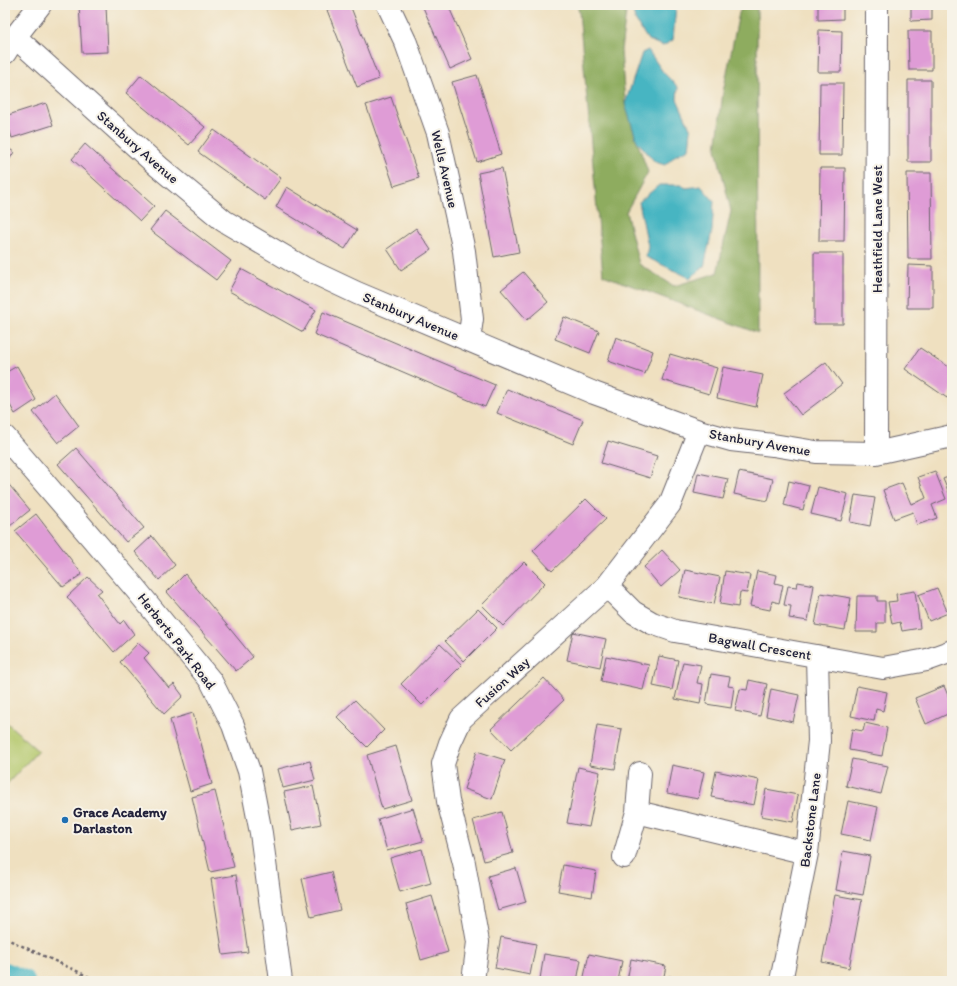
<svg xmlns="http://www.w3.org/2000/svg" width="957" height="986" viewBox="0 0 957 986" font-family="Itim,sans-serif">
  <rect width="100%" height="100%" fill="#f7f3e8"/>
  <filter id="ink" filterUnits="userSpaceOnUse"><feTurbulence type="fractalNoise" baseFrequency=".025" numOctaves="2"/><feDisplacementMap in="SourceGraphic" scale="8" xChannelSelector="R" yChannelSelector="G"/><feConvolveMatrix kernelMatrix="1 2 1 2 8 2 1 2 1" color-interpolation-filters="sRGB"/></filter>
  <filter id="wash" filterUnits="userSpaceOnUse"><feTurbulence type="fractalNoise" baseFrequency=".012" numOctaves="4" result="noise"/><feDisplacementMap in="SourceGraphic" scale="16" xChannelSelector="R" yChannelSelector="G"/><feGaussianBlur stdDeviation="0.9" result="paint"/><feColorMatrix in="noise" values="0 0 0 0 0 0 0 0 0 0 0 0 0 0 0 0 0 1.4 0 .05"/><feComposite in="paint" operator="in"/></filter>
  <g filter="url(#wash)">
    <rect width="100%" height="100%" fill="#efe0c0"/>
    <!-- green -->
    <path fill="#b3c76b" stroke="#6a7453" d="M5,721L38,751L5,786Z"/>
    <!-- forest -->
    <path fill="#8eac5f" stroke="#58674d" d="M577,5H627L621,50L625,103L637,141L648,172L626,212L639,264L674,286L717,273L731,211L716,149L723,92L739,13L743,5H757L758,333L603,275L579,12Z"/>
    <!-- water -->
    <path fill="#47b5c2" stroke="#346c7e" d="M632,5H676L673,40L663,46L648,40L635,20Z
      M648,50L663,72L678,87L677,99L691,130L689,149L676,155L665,165L655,162L637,141L625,104L642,53Z
      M659,185H681L686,188L701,186L714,201L712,231L704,267L690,278L646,257L648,246L639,202Z"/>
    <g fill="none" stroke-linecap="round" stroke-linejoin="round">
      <!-- canal -->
      <path stroke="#47b5c2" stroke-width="22" d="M5,973L24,981"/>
    </g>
    <g id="blocks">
      <!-- building -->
      <path fill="#df9cd6" d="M79,5H106L108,52L82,53Z
        M339,5H350L379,79L357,87L327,10Z
        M422,5H448L472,59L450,69Z
        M818,5H843V19L818,20Z
        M911,5H932V20L911,21Z
        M819,30L842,31L841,72H818Z
        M908,31H932V70H909Z
        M141,75L205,127L189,145L126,93Z
        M477,75L501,154L477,162L452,82Z
        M908,80H931V162H908Z
        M820,83H843L842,155H819Z
        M391,97L419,178L394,186L366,105Z
        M46,103L53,125L12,138L5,116Z
        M214,130L281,178L265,200L198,152Z
        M85,144L154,206L140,221L72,159Z
        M5,146L14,152L5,167Z
        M502,168L519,252L494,257L478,173Z
        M820,168H845L844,241H819Z
        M907,173H931L932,259H908Z
        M287,187L357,230L345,249L276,207Z
        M165,211L231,261L216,280L150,230Z
        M416,228L431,250L401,270L387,249Z
        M814,253H843V324H814Z
        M908,265L933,266V308H907Z
        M241,269L316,310L303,332L229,291Z
        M523,272L548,302L527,320L501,290Z
        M323,312L495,385L485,407L314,334Z
        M564,317L599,331L590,353L555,339Z
        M616,337L653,351L645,374L608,361Z
        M920,348L952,369V391L947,398L905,369Z
        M670,354L717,368L709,394L662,380Z
        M826,362L842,384L801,415L784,393Z
        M17,366L36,400L15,414L5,396V373Z
        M723,367L763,375L756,407L717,398Z
        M507,389L583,420L573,444L497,413Z
        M55,393L79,426L58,443L33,412Z
        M608,441L657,456L650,478L601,463Z
        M76,448L144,528L126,542L58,464Z
        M935,471L946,499L932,505L937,518L917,525L913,512L894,519L883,490L902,483L911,504L920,501L926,498L918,477Z
        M739,472L773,479L768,501L734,494Z
        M698,473L728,479L723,499L694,493Z
        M952,475V500L943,479Z
        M5,480L30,510L10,526L5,520Z
        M789,481L809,486L803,510L784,505Z
        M818,487L848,494L841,521L811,514Z
        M855,495L875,498L870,526L850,522Z
        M586,499L606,519L552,571L533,551Z
        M36,514L82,574L63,587L15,531Z
        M152,536L175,565L159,580L135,552Z
        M662,550L680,570L661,587L644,567Z
        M524,562L545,583L503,626L482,605Z
        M685,570L720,577L714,604L679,597Z
        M725,571L750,575L747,593L740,592L738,607L720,604Z
        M757,571L777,575L775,583L783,585L779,603L772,601L770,610L750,606Z
        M185,574L253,657L236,671L167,592Z
        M88,577L102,590L97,594L120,624L124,620L134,634L114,652L67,597Z
        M798,582L814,585L808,621L789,618L791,606L784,605L788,586L797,587Z
        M937,588L948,613L929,621L918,595Z
        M915,591L920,628L902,631L900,622L892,624L888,602L897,601L896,594Z
        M821,593L851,598L845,630L815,625Z
        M857,596H877V601H885V623H877V632H856Z
        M478,609L497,628L464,661L445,641Z
        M573,632L606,639L600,667L567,660Z
        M138,643L149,653L144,658L169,688L174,684L183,696L164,714L120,662Z
        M440,644L462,665L422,705L401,684Z
        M606,656L649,665L643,690L601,681Z
        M659,656L678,660L672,690L653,686Z
        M683,662L701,665L697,683L703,684L700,704L675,699Z
        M711,674L730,677L728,686L734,687L731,708L706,704Z
        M544,678L564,700L511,750L491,729Z
        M749,680L767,684L760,716L735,711L740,689L747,690Z
        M857,686L887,692L883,711L876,709L874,721L851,716Z
        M944,686L952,705V712L926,724L915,698Z
        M771,689L799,695L793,722L766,716Z
        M355,700L384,730L367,747L337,717Z
        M193,713L212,784L190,791L170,720Z
        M865,723L887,728L882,756L849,750L852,729L863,731Z
        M597,725L622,729L615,769L590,765Z
        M396,746L412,800L382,809L367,755Z
        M477,751L505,760L492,799L464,789Z
        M852,759L888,766L881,794L846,786Z
        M310,761L315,780L283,788L278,769Z
        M672,765L704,772L698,799L667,793Z
        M578,767L600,772L589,827L567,823Z
        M716,771L759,780L754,805L711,797Z
        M313,786L321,824L292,830L284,792Z
        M766,789L798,795L793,822L761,816Z
        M215,791L234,867L210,872L192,797Z
        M848,801L878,807L871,840L841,834Z
        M413,808L423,841L387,851L378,819Z
        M502,812L513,853L484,861L473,820Z
        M422,849L431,883L400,892L390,858Z
        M843,851L870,856L863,895L836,890Z
        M563,865L596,871L592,897L558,891Z
        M516,868L526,902L498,910L488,876Z
        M331,872L340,910L311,917L302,879Z
        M236,875L248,952L223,955L211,879Z
        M835,895L862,900L849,968L822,962Z
        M432,896L448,952L421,960L406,904Z
        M501,937L536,944L530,975L495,968Z
        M544,954L581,960L577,981H549L540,979Z
        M589,954L622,961L618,981H583Z
        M631,959L666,966L663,981H627Z
        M669,976L691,980V981H669Z"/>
    </g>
  </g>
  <g filter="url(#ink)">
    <use href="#blocks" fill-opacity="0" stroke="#6a646a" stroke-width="1"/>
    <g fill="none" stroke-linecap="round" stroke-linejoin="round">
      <defs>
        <path id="minor" d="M388,5L406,43L438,133L464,251L472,319L469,340
          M15,37L159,167L224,221L304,268L357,293L594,393L699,431L731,440L773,445L816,452L876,453L952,436
          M5,53L15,37L40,5
          M5,437L134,587L211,681L233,725L249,771L261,833L281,981
          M876,453L877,5
          M607,586L633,612L652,623L675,631L883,668L927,660L952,651
          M637,812L807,853
          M624,857L637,812L640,773
          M473,981L478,942L464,863L448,801L443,764L450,743L461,719L607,586L670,504L699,431
          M781,981L807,853L819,741L817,656"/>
      </defs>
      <!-- minor casing -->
      <use href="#minor" stroke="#6a646a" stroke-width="24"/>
      <!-- path -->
      <path stroke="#6a646a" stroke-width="2.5" stroke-dasharray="3 3" stroke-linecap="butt" d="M5,938L98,981"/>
      <!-- minor -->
      <use href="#minor" stroke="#fff" stroke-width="22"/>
    </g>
  </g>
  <!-- markers -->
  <circle fill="#1f6fb2" stroke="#f7f3e8" stroke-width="1.5" cx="65" cy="820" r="4"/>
  <g text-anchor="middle" stroke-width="4" stroke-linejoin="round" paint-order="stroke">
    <!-- street labels -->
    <g font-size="14" fill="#22223b" stroke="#f7f3e8">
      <text transform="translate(138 147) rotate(41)" y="5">Stanbury Avenue</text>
      <text transform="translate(445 169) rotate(77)" y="5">Wells Avenue</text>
      <text transform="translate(877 229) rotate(-90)" y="5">Heathfield Lane West</text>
      <text transform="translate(411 316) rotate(23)" y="5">Stanbury Avenue</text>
      <text transform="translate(760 442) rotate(10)" y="5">Stanbury Avenue</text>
      <text transform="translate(177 641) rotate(52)" y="5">Herberts Park Road</text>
      <text transform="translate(760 646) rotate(10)" y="5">Bagwall Crescent</text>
      <text transform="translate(502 682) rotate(-42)" y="5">Fusion Way</text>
      <text transform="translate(810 820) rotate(-83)" y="5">Backstone Lane</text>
    </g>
    <!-- poi labels -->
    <g font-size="14" font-weight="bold" fill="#22223b" stroke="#f7f3e8" text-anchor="start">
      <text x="73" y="817">Grace Academy<tspan x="73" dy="16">Darlaston</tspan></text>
    </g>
  </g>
  <!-- margin -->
  <rect width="957" height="986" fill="none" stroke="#f7f3e8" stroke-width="20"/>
</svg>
